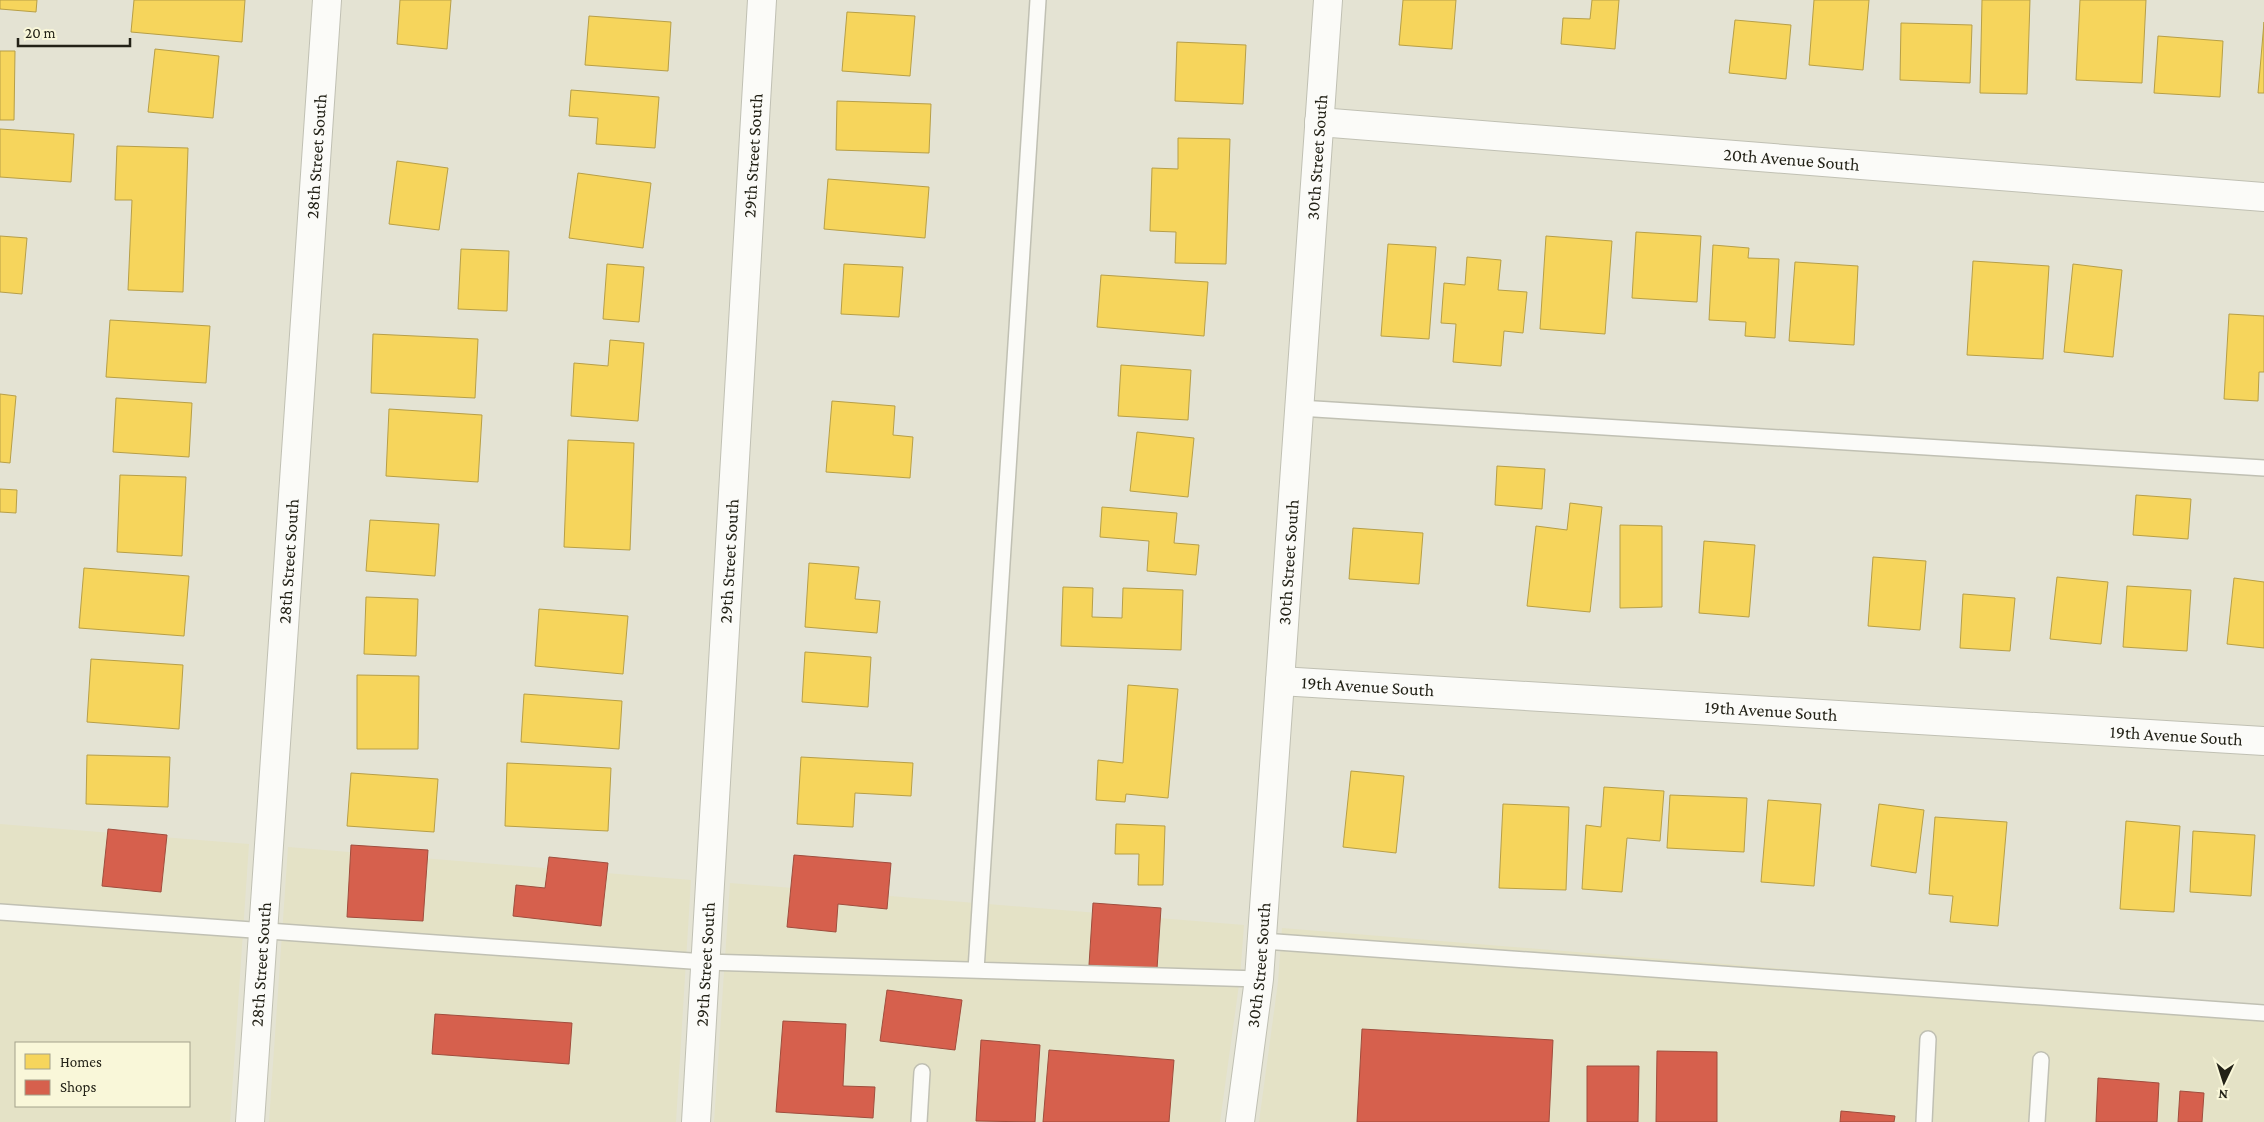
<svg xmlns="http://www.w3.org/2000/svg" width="2264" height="1122" viewBox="0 0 2264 1122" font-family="'Crimson Pro',serif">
  <rect width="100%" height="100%" fill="#e4e3d3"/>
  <!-- built -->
  <path fill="#e4e2c6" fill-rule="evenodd" d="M0,824L249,844L230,1122H0ZM16,1043H189V1106H16Z
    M288,847L691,880L676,1122H269Z
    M730,883L1244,925L1240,977L1220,1122H714Z
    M1282,928L2264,1008V1122H1259L1278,982Z"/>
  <!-- homes -->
  <path fill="#f6d55c" stroke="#b79f47" d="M0,0H37L36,12L0,9Z
    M134,0H245L242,42L131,32Z
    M400,0H451L447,49L397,44Z
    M1403,0H1456L1452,49L1399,45Z
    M1592,0H1619L1615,49L1561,44L1563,18L1590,19Z
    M1814,0H1869L1863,70L1809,65Z
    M1982,0H2030L2027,94L1980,93Z
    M2080,0H2146L2142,83L2076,80Z
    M847,12L915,16L910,76L842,71Z
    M589,16L671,22L668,71L585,65Z
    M1735,20L1791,25L1786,79L1729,73Z
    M2264,22V93H2258Z
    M1901,23L1972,25L1970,83L1900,80Z
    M2158,36L2223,41L2220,97L2154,93Z
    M1177,42L1246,45L1243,104L1175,101Z
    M155,49L219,56L213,118L148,112Z
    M0,51H15L14,120H0Z
    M571,90L659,97L655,148L596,144L598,118L569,116Z
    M837,101L931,104L929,153L836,150Z
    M0,129L74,134L71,182L0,177Z
    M1178,138L1230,139L1226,264L1175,263L1176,232L1150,231L1152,168L1178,169Z
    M117,146L188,148L183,292L128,290L132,200H115Z
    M397,161L448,168L439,230L389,224Z
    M578,173L651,183L643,248L569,238Z
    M828,179L929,187L925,238L824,229Z
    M1636,232L1701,236L1697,302L1632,298Z
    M0,236L27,238L22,294L0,292Z
    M1546,236L1612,241L1605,334L1540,329Z
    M1388,244L1436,247L1429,339L1381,336Z
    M1713,245L1749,248L1748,258L1779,259L1775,338L1745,336L1746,322L1709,320Z
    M461,249L509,251L507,311L458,309Z
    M1467,257L1501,260L1498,290L1527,292L1523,333L1504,331L1501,366L1453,362L1456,324L1441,323L1444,283L1465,285Z
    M1973,261L2049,266L2043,359L1967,355Z
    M1795,262L1858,266L1854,345L1789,341Z
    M607,264L644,267L639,322L603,319Z
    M844,264L903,267L899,317L841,314Z
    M2073,264L2122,270L2113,357L2064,352Z
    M1101,275L1208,282L1204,336L1097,327Z
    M2229,314L2264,316V372H2259L2258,401L2224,399Z
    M110,320L210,326L206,383L106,377Z
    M373,334L478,339L475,398L371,393Z
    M610,340L644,343L638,421L571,416L574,363L608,366Z
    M1121,365L1191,370L1188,420L1118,416Z
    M0,394L16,396L10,463L0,462Z
    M116,398L192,403L189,457L113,452Z
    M832,401L895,406L893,435L913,437L910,478L826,472Z
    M389,409L482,415L478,482L386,476Z
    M1137,432L1194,438L1188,497L1130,491Z
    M568,440L634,443L630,550L564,547Z
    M1497,466L1545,469L1542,509L1495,505Z
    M120,475L186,477L182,556L117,552Z
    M0,489L17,490L16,513L0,512Z
    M2136,495L2191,499L2188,539L2133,535Z
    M1570,503L1602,507L1590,612L1527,606L1536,526L1567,530Z
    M1102,507L1177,513L1174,543L1199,545L1196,575L1147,571L1149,541L1100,537Z
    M370,520L439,524L435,576L366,571Z
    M1620,525L1662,526V607L1620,608Z
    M1353,528L1423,533L1419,584L1349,579Z
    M1704,541L1755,545L1749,617L1699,613Z
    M1873,557L1926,561L1920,630L1868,626Z
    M809,563L859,567L855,599L880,601L877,633L805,627Z
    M84,568L189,576L184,636L79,628Z
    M2057,577L2108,582L2101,644L2050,639Z
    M2234,578L2264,582V648L2227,644Z
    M2127,586L2191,590L2187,651L2123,647Z
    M1063,587L1093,588L1092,617L1122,618L1123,588L1183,590L1181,650L1061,646Z
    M1963,594L2015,598L2010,651L1960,648Z
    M366,597L418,599L416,656L364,654Z
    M539,609L628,616L623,674L535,666Z
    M805,652L871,657L868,707L802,702Z
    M91,659L183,665L179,729L87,722Z
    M357,675L419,676L418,749H357Z
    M1128,685L1178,689L1168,798L1126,794L1125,802L1096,800L1098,760L1123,763Z
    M524,694L622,701L619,749L521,742Z
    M87,755L170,757L168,807L86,804Z
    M801,757L913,763L911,796L855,793L853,827L797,824Z
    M507,763L611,768L608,831L505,826Z
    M1351,771L1404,776L1396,853L1343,847Z
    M351,773L438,779L434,832L347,826Z
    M1604,787L1664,791L1660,841L1627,838L1622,892L1582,889L1586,825L1601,827Z
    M1670,795L1747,798L1744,852L1667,848Z
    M1768,800L1821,804L1814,886L1761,882Z
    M1503,804L1569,807L1566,890L1499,888Z
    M1879,804L1924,810L1916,873L1871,866Z
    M1935,817L2007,822L1998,926L1950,922L1953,896L1929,894Z
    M2126,821L2180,826L2174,912L2120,909Z
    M1116,824L1165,826L1163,885H1138L1139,854H1115Z
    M2193,831L2255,835L2251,896L2190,892Z"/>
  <!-- shops -->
  <path fill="#d6604d" stroke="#a04d3d" d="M108,829L167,835L161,892L102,886Z
    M351,845L428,850L423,921L347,917Z
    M794,855L891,863L887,909L838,904L836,932L787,927Z
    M549,857L608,863L601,926L513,916L516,885L545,888Z
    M1093,903L1161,908L1157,969L1089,965Z
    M887,990L962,1000L955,1050L880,1041Z
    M435,1014L572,1023L569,1064L432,1054Z
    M783,1021L846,1024L843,1086L875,1087L873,1118L776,1112Z
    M1362,1029L1553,1040L1549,1122H1357Z
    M981,1040L1040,1045L1035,1122L976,1121Z
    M1049,1050L1174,1060L1169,1122H1043Z
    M1657,1051L1717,1052V1122H1656Z
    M1587,1066H1639L1638,1122H1587Z
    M2098,1078L2159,1083L2157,1122H2096Z
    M2180,1091L2204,1093L2202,1122H2178Z
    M1841,1111L1895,1116L1894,1122H1840Z"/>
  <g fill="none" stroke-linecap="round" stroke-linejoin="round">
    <defs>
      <path id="lane" d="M1299,408L2264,468
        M0,912L705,962L1259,979
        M1262,941L2264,1013
        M976,970L1038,0
        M919,1122L922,1072
        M1924,1122L1928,1039
        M2037,1122L2041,1060"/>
      <g id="street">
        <path id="s1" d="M1319,122L2264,197"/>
        <path id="s2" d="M1280,681L2264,741"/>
        <path id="s3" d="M250,1122L327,0"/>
        <path id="s4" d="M696,1122L762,0"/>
        <path id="s5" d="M1240,1122L1259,979L1328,0"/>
      </g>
    </defs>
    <!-- lane casing -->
    <use href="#lane" stroke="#c0c0b3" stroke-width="18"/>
    <!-- street casing -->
    <use href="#street" stroke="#c0c0b3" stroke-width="30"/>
    <!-- lane -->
    <use href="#lane" stroke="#fbfbf8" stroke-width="15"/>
    <!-- street -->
    <use href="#street" stroke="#fbfbf8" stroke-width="28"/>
  </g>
  <g text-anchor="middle" stroke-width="5" stroke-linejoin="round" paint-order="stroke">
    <!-- street labels -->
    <g font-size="18" fill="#232217" stroke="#f9f7d9">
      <text dy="6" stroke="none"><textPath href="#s3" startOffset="968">28th Street South</textPath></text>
      <text dy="6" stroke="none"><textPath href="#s4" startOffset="968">29th Street South</textPath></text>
      <text dy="6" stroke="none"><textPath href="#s5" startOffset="968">30th Street South</textPath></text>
      <text dy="6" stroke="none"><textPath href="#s1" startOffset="474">20th Avenue South</textPath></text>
      <text dy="6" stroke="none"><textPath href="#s3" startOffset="562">28th Street South</textPath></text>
      <text dy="6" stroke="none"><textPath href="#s4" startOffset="562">29th Street South</textPath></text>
      <text dy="6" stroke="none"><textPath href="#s5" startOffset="562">30th Street South</textPath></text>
      <text dy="6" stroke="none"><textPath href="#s2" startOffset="88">19th Avenue South</textPath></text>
      <text dy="6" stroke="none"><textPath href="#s2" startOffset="492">19th Avenue South</textPath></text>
      <text dy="6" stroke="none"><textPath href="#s2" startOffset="898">19th Avenue South</textPath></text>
      <text dy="6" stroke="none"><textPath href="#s3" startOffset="158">28th Street South</textPath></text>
      <text dy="6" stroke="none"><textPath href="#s4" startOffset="158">29th Street South</textPath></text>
      <text dy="6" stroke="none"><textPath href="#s5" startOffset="158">30th Street South</textPath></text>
    </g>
  </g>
  <!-- legend -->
  <rect x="15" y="1042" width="175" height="65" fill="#f9f7d9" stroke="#a3a28b"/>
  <rect x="25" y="1054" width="25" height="15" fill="#f6d55c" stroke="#a3a28b"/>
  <text x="60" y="1067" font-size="15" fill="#232217">Homes</text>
  <rect x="25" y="1080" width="25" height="15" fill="#d6604d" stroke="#a3a28b"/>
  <text x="60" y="1092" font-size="15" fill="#232217">Shops</text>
  <!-- north arrow -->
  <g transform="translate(2224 1082) rotate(184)" stroke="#f9f7d9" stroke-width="4" paint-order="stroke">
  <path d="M0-4L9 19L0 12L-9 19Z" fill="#232217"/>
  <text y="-8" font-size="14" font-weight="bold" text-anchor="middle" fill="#232217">N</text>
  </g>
  <!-- scale -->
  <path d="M18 38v8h112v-8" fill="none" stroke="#232217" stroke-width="2.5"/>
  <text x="25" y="38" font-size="15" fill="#232217" stroke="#f9f7d9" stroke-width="4" paint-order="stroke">20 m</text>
</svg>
